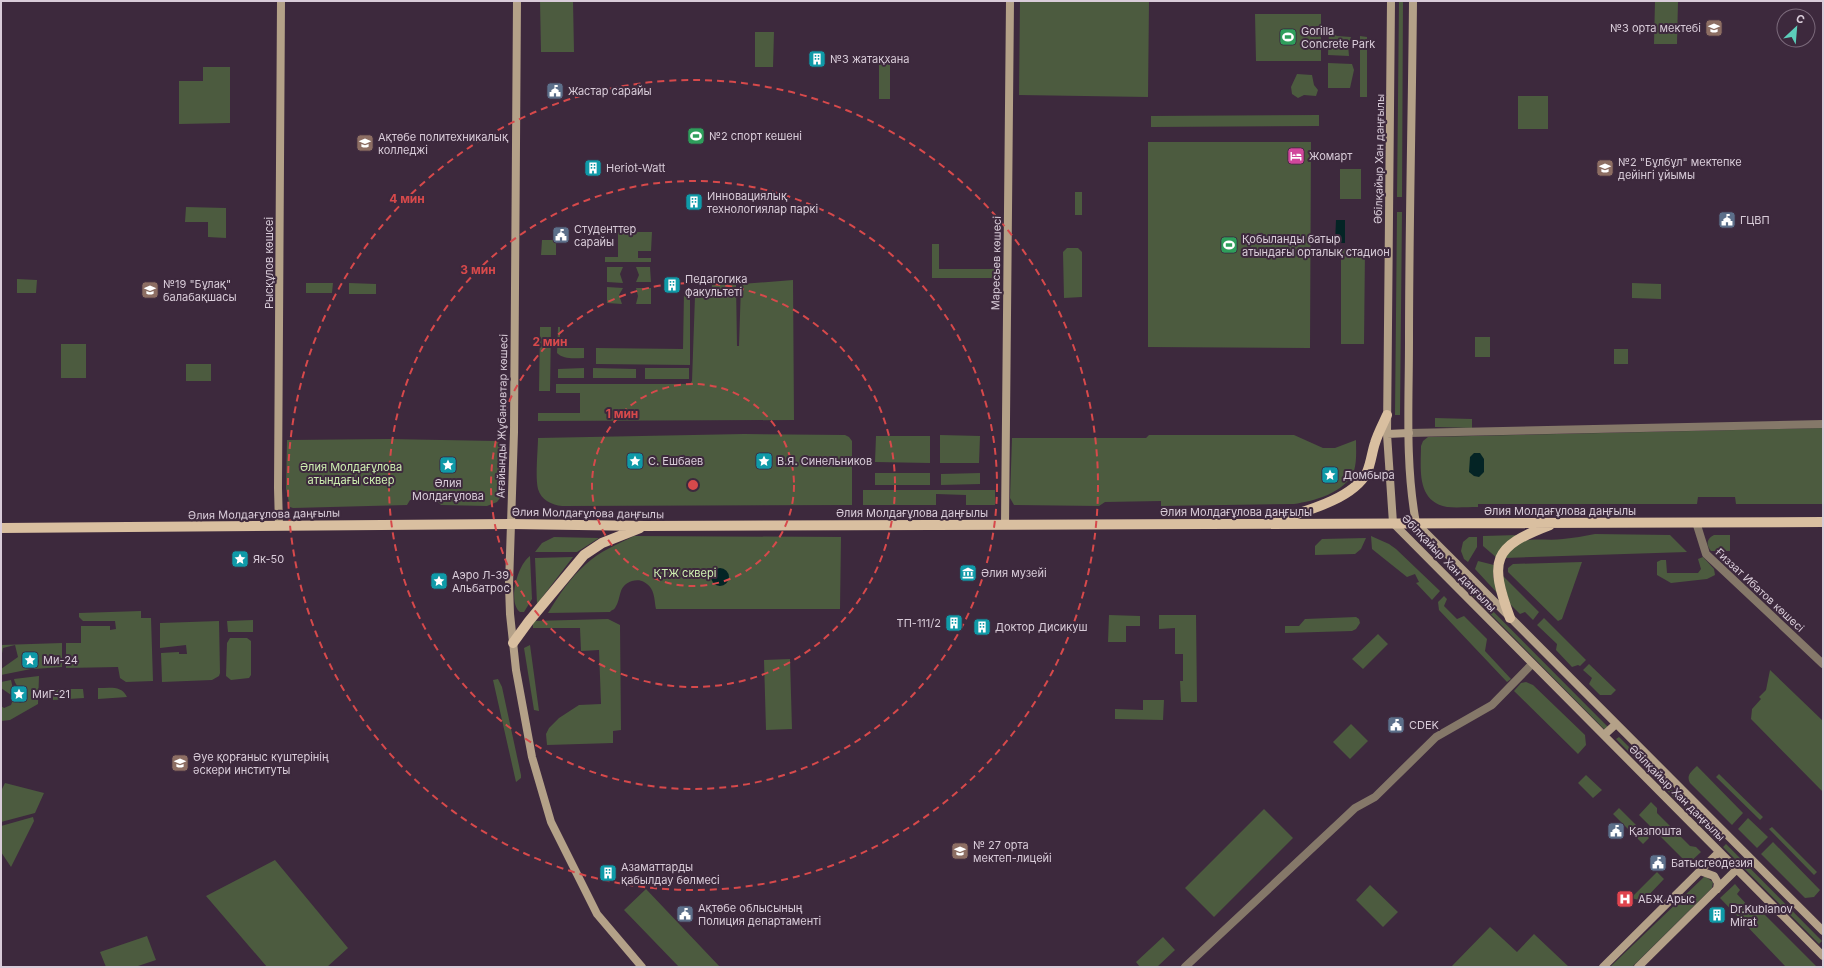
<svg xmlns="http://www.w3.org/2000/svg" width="1824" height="968" viewBox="0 0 1824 968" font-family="Inter,sans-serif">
  <rect width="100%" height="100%" fill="#3d293d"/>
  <!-- green -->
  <path fill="#4c5b3f" d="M540,1H573L574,52H541Z
    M1020,1H1149L1148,97L1019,95Z
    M1399,1H1403L1402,197H1397Z
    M1655,1H1678L1677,44H1654Z
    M1255,14H1321V61H1256Z
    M755,32H774L773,67H755Z
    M1329,32L1337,36L1351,37L1348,45L1349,56L1328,55Z
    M1360,36L1367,37V97H1360Z
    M879,61H890V99H879Z
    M1328,63L1352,64L1354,70L1350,88H1328Z
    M203,67H230V123L179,124V81H203Z
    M1297,74L1312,75L1314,85L1318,90L1316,96L1304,95L1298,98L1292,94L1291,87Z
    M1518,96H1548V129H1518Z
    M1319,115V126L1151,127V116Z
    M1148,142H1311L1310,348L1148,347Z
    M1340,169H1361V199H1340Z
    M1075,192H1082V215H1075Z
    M186,207L226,208V238L208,237V222H185Z
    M1397,212H1402L1400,415H1395Z
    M618,232H652L651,251H638V258H651V262H605V257H618Z
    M542,240H556V255H541Z
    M932,244H939V269H999V278H932Z
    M1067,248H1078L1082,252V297L1064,298L1063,252Z
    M1341,249L1365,250L1364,344H1341Z
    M607,267H623L620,274L623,283L607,282Z
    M636,267H650L651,282H636L639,275Z
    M17,279L37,280L36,293H17Z
    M793,280L794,420L538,421V413H580V393H556V384H690L692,381L695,296L711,295L712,285L736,284L737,346H739L741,284Z
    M306,283H333L332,293H306Z
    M349,283L376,284V294H349Z
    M1632,283L1661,284V299L1632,298Z
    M607,287L623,288L619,295L622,304L607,303Z
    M636,288H651V304H636L638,296Z
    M684,292L690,293V365L596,364V348L683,349Z
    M540,327H551L550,391H539Z
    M558,327H560V348H584V358C575,358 564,360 557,353Z
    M1475,337H1490V357H1475Z
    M61,344H86V378H61Z
    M1614,349H1628V364H1614Z
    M186,364H211V381H186Z
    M584,368V378H558V369Z
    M593,368L636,369V378H593Z
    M645,368H689V379H645Z
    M1435,418L1472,419V428L1435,427Z
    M1823,428V504H1736L1735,497H1698L1697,504H1478V507C1468,507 1456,508 1447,507C1416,501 1421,469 1421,446L1423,441L1428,437Z
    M744,434L845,435L849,437L852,441V505L562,506C552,505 541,500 538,489C535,478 538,449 538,438Z
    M940,435L980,436L979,463H940Z
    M1149,435H1294L1323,448H1335L1356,440C1356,450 1357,461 1354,471C1345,493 1314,501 1294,504L1161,506V501L1105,502L1099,506L1014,505L1010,498L1012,438H1146Z
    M876,436H930V463L875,462Z
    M389,439L496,441L503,445L500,498L497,502L487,506L441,505L436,500H410L407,505L293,508L290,507L286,489L287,440Z
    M875,473H930V485H875Z
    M980,473V484L941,485V474Z
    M863,490H995V505H966V495L936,494V505H863Z
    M1595,534L1670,535L1687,552L1505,558C1519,532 1539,542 1563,539C1574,538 1584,536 1595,534Z
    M1518,535L1497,558L1483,546V536Z
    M1714,535H1730V551H1711C1706,545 1706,539 1714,535Z
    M634,536L841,537L840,609H656C654,598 655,588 644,582C641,580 636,580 632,581C617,586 622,598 615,608C614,610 611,610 610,612L548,613C559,595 570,578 586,564C600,551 618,544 634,536Z
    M1371,536L1389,544L1396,549L1440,591L1432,600L1416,583L1419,582L1415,574L1407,577L1372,549Z
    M554,537L599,538L577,552H535L542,543Z
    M1469,537H1477V547L1468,562L1464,559L1461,551L1463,542Z
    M1366,538L1361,549L1355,554L1315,555V546L1322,539Z
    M530,556L532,599L524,612H520C507,602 518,564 530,556Z
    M573,557L537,604L535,558Z
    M1703,557L1714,569L1715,575L1707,579L1671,583L1657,575V562L1661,560H1666L1667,573H1698L1701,569L1698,559Z
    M1478,561L1494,565L1493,577L1499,595L1475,569Z
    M1582,562L1562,619L1558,621L1508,572V568L1513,564Z
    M1501,574L1539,612L1533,620L1525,612L1520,614L1510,604Z
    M1463,581L1608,727L1605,730L1461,584Z
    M1444,596L1447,599L1444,606L1457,619L1464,616L1487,639L1485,651L1511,679L1507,682L1439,610L1438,602Z
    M141,611V618H151L153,681L126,682L120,678L118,667L66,668V643H81V626H110V630L116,629L115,621H83L79,617V613Z
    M1109,615L1140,616V626H1126V642H1108Z
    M1159,615H1196L1197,702H1181L1180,681H1183V654H1175V628L1159,629Z
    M1356,617L1359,619L1360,623L1356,629L1352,631L1285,633V626H1299L1305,619Z
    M1544,618L1586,660L1580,666L1578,665L1572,667L1556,650L1557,644L1537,625Z
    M608,619L620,625L621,730L613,731V743L547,745L546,734L549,728L559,718L579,705L601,704L599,650L581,651L580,628H533V621Z
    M253,620V632H228L227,621Z
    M219,621L220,673L219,676L212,680L162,682L161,653L179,652V654H187L186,645L160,648V623Z
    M1378,634L1388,644L1363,669L1352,659Z
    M230,638H247L251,641V675L249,678L231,680L226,676L227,643Z
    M62,643V667L33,669L37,666L39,661L36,655L30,653L24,656L22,661L24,667L31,669L1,675V669L18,657L15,645L3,648L1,659V645Z
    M530,645L539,711L534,710L524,648Z
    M790,659L792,729L766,730L764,660Z
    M1589,664L1616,690L1611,695H1600L1589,684L1592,678L1583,670Z
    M1770,670L1823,721V792L1751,719L1752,709L1761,699L1759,697L1766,690Z
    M39,676L38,704L10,720L1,721V706L4,708L11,705L14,697L1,688V682L11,680L15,698L20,703L26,700C24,687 16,689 14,679Z
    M498,679L502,687L521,775V778L516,782L493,680Z
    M1526,682L1533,685L1585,735L1586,745L1578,754L1514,691L1521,683Z
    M98,688C109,688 122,685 127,697L98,699Z
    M59,689H83L84,698L53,700V694Z
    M1143,700H1164L1163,720L1115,719V709L1143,710Z
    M1351,724L1368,741L1350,759L1333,742Z
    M1619,737L1719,837L1716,840L1616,739Z
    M1697,766L1743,813L1732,825L1690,783C1686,775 1691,772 1697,766Z
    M1719,774L1763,817L1760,820L1716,777Z
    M1586,775L1602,790L1593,798L1578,783Z
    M5,783L44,793L35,813L1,822V791Z
    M1651,802L1657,808V813L1690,846L1696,847L1701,852L1688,864L1639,815Z
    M1619,808L1649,838L1643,844L1613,814Z
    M1264,809L1293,838L1214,917L1185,888Z
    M33,817L34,821L11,867L1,852V826Z
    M1748,818L1768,837L1757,848L1738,829Z
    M1772,827L1817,872L1814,875L1769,829Z
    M1773,842L1820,890L1814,897L1805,898L1761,854Z
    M1726,844L1822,941L1819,944L1723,847Z
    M275,860L348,948L327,967H267L206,896Z
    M1657,872L1664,879L1643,901L1631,898Z
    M1705,876L1713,882L1712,888L1632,967H1610Z
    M1735,884L1740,890L1737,894L1751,909L1758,908L1817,967H1786L1720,898Z
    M1370,885L1398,912L1383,927L1356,900Z
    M646,889L720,967H679L624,910Z
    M1490,927L1517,952L1534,934L1569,967H1451Z
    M147,936L156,960L135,967H106L100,952Z
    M1163,937L1175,950L1157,967H1140L1136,962Z"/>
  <!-- water -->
  <path fill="#042425" d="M1336,220H1345V243H1335Z
    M1474,453H1480L1484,459V472L1479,477L1474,476L1469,472L1470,457Z
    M711 577a9 9 0 1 1 18 0a9 9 0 1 1-18 0Z"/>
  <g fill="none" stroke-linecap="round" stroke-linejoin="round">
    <!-- street -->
    <path stroke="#857869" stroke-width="8" d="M1409,433L1823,424
      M1696,522L1706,554L1823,664
      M1185,967L1338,824L1355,808L1375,797L1436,737L1492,705L1532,664"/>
    <!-- secondary -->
    <path stroke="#b4a188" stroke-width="8" d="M517,1L514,432L509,585L510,614L516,670L532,757L551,822L597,914L642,967
      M1391,1L1387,434L1393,523L1823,956
      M1413,1C1412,115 1409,229 1409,342C1409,402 1405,464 1416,523L1823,931
      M1387,434L1409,433
      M279,525L278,488L281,1
      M1005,525L1010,1
      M1604,735L1616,724
      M1700,871L1714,876L1718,883L1717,889
      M1603,967L1719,852
      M1638,967L1737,869"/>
    <!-- primary -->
    <path stroke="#d9bfa0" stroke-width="10" d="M1274,521C1302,512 1353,500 1367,472C1371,463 1372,452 1375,443C1378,433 1383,424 1387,415
      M1,528L511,524L645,526L1823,522
      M1510,618C1489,560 1492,547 1550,525
      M513,643L529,621L584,555L602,543L640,528"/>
  </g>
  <!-- distance rings -->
  <g fill="none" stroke="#d7494b" stroke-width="2" stroke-dasharray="7 5">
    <circle cx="693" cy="485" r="101"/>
    <circle cx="693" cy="485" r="202"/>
    <circle cx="693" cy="485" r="304"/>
    <circle cx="693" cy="485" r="405"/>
  </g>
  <!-- icons -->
  <defs>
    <symbol id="school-square" viewBox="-11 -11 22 22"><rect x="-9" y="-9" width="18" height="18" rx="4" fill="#8d6e63" stroke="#3d293d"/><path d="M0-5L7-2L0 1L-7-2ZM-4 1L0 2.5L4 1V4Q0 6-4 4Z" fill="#fff"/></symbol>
    <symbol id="stadium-square" viewBox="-11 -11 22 22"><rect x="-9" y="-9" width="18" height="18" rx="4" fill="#2e9e5b" stroke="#3d293d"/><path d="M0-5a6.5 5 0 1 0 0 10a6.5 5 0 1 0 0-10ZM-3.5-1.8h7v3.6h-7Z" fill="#fff"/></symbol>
    <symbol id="building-square" viewBox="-11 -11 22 22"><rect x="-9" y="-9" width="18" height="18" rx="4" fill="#0f9aa8" stroke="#3d293d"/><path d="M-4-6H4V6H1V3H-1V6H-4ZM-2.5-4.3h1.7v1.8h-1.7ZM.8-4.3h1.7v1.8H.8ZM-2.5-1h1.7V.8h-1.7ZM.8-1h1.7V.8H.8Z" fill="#fff"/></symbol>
    <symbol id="civic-square" viewBox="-11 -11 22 22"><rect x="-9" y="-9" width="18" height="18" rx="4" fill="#5c6f8a" stroke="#3d293d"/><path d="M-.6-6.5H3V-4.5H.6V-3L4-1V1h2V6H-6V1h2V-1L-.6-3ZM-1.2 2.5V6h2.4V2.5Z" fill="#fff"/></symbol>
    <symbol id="university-square" viewBox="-11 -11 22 22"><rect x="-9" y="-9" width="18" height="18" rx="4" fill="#8d6e63" stroke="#3d293d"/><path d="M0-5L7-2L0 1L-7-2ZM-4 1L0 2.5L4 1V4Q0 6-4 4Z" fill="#fff"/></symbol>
    <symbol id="hotel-square" viewBox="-11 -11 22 22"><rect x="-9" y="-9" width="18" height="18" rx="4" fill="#d1479c" stroke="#3d293d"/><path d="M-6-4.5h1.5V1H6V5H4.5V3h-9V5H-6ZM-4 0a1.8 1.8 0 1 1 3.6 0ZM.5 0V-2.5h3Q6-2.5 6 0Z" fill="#fff"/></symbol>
    <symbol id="sight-square" viewBox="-11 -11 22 22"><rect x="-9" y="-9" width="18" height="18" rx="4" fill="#0f9aa8" stroke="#3d293d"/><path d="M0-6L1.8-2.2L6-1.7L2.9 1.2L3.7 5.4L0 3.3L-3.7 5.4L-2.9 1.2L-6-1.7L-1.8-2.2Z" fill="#fff"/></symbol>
    <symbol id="museum-square" viewBox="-11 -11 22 22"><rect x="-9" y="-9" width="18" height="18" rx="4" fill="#0f9aa8" stroke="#3d293d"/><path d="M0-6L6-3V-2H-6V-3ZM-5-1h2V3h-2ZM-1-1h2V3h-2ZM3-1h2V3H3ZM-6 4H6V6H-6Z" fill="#fff"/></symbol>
    <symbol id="hospital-square" viewBox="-11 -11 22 22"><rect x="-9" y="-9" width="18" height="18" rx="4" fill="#e0444e" stroke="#3d293d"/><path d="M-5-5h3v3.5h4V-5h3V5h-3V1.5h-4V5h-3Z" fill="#fff"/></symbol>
  </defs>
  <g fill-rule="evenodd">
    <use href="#school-square" x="1704" y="18" width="20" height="20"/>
    <use href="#stadium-square" x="1278" y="27" width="20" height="20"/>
    <use href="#building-square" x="807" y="49" width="20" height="20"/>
    <use href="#civic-square" x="545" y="81" width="20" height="20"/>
    <use href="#stadium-square" x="686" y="126" width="20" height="20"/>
    <use href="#university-square" x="355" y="133" width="20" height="20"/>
    <use href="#hotel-square" x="1286" y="146" width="20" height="20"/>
    <use href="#building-square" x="583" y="158" width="20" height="20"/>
    <use href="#school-square" x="1595" y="158" width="20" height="20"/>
    <use href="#building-square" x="684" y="192" width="20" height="20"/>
    <use href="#civic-square" x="1717" y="210" width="20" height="20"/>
    <use href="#civic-square" x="551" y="225" width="20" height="20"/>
    <use href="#stadium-square" x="1219" y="235" width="20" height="20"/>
    <use href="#building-square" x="662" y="275" width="20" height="20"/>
    <use href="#school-square" x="140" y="280" width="20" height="20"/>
    <use href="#sight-square" x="625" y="451" width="20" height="20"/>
    <use href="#sight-square" x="754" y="451" width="20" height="20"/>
    <use href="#sight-square" x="438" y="455" width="20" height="20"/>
    <use href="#sight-square" x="1320" y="465" width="20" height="20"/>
    <use href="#sight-square" x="230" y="549" width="20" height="20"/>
    <use href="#museum-square" x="958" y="563" width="20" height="20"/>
    <use href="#sight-square" x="429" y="571" width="20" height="20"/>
    <use href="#building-square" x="944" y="613" width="20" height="20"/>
    <use href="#building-square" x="972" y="617" width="20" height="20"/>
    <use href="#sight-square" x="20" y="650" width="20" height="20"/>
    <use href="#sight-square" x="9" y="684" width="20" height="20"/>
    <use href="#civic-square" x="1386" y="715" width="20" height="20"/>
    <use href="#university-square" x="170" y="753" width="20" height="20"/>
    <use href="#civic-square" x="1606" y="821" width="20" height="20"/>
    <use href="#school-square" x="950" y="841" width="20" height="20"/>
    <use href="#civic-square" x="1648" y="853" width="20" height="20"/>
    <use href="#building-square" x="598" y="863" width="20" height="20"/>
    <use href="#hospital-square" x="1615" y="889" width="20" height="20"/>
    <use href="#civic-square" x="675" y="904" width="20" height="20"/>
    <use href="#building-square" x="1707" y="905" width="20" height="20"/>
  </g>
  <g text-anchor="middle" stroke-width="4" stroke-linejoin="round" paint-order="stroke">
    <!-- poi labels -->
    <g font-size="11" fill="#d9ccd9" stroke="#3d293d" text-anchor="start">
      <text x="1701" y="32" text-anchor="end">№3 орта мектебі</text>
      <text x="1301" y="35">Gorilla<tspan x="1301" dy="13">Concrete Park</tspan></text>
      <text x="830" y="63">№3 жатақхана</text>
      <text x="568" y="95">Жастар сарайы</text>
      <text x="709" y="140">№2 спорт кешені</text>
      <text x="378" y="141">Ақтөбе политехникалық<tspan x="378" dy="13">колледжі</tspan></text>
      <text x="1309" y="160">Жомарт</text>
      <text x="1618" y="166">№2 "Бұлбұл" мектепке<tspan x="1618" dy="13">дейінгі ұйымы</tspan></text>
      <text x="606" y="172">Heriot-Watt</text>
      <text x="707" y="200">Инновациялық<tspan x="707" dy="13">технологиялар паркі</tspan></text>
      <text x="1740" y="224">ГЦВП</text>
      <text x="574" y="233">Студенттер<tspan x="574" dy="13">сарайы</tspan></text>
      <text x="1242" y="243">Қобыланды батыр<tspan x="1242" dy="13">атындағы орталық стадион</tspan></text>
      <text x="685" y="283">Педагогика<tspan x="685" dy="13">факультеті</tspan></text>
      <text x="163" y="288">№19 "Бұлақ"<tspan x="163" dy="13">балабақшасы</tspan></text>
      <text x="648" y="465">С. Ешбаев</text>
      <text x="777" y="465">В.Я. Синельников</text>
      <text x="1343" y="479">Домбыра</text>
      <text x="448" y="487" text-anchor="middle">Әлия<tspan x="448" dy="13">Молдағұлова</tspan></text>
      <text x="253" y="563">Як-50</text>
      <text x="981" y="577">Әлия музейі</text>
      <text x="452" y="579">Аэро Л-39<tspan x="452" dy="13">Альбатрос</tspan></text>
      <text x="941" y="627" text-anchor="end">ТП-111/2</text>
      <text x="995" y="631">Доктор Дисикуш</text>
      <text x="43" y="664">Ми-24</text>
      <text x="32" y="698">МиГ-21</text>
      <text x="1409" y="729">CDEK</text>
      <text x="193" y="761">Әуе қорғаныс күштерінің<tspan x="193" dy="13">әскери институты</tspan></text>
      <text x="1629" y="835">Қазпошта</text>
      <text x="973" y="849">№ 27 орта<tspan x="973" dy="13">мектеп-лицейі</tspan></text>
      <text x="1671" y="867">Батысгеодезия</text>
      <text x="621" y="871">Азаматтарды<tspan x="621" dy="13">қабылдау бөлмесі</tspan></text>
      <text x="1638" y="903">АБЖ Арыс</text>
      <text x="698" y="912">Ақтөбе облысының<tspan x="698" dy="13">Полиция департаменті</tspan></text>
      <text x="1730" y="913">Dr.Kublanov<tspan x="1730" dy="13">Mirat</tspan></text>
    </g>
    <!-- street labels -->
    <g font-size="11" fill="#d9ccd9" stroke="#3d293d">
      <text transform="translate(1379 159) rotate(-89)" y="4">Әбілқайыр Хан даңғылы</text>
      <text transform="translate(269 263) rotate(-90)" y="4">Рысқұлов көшсеі</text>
      <text transform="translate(996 263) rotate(-89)" y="4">Маресьев көшесі</text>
      <text transform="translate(502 416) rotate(-89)" y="4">Ағайынды Жұбановтар көшесі</text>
      <text x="1560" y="515">Әлия Молдағұлова даңғылы</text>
      <text x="1236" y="516">Әлия Молдағұлова даңғылы</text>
      <text transform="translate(588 513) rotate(1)" y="4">Әлия Молдағұлова даңғылы</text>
      <text x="912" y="517">Әлия Молдағұлова даңғылы</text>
      <text transform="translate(264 514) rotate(-1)" y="4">Әлия Молдағұлова даңғылы</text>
      <text transform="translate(1449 563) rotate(46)" y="4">Әбілқайыр Хан даңғылы</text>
      <text transform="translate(1760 590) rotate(43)" y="4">Ғиззат Ибатов көшесі</text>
      <text transform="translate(1677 793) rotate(45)" y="4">Әбілқайыр Хан даңғылы</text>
    </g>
    <!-- park labels -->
    <g font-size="11" fill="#cef0b1" stroke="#3d293d">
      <text x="351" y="471">Әлия Молдағұлова<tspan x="351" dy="13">атындағы сквер</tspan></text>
      <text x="685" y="577">ҚТЖ сквері</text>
    </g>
  </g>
  <circle cx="693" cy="485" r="6" fill="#d7494b" stroke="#3d293d" stroke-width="2"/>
  <g font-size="12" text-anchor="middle" font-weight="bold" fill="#d7494b" stroke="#3d293d" stroke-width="4" stroke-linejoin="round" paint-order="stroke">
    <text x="407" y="203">4 мин</text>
    <text x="478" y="274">3 мин</text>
    <text x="550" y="346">2 мин</text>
    <text x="622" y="418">1 мин</text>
  </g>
  <!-- border -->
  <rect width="1824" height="968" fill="none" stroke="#d9ccd9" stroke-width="4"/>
  <!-- north arrow -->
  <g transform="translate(1796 28) rotate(26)"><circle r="19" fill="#3d293d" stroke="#7b6a7b"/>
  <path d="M0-3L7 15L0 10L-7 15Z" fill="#5ccebb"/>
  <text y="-6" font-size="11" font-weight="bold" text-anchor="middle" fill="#d9ccd9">С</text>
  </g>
</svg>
